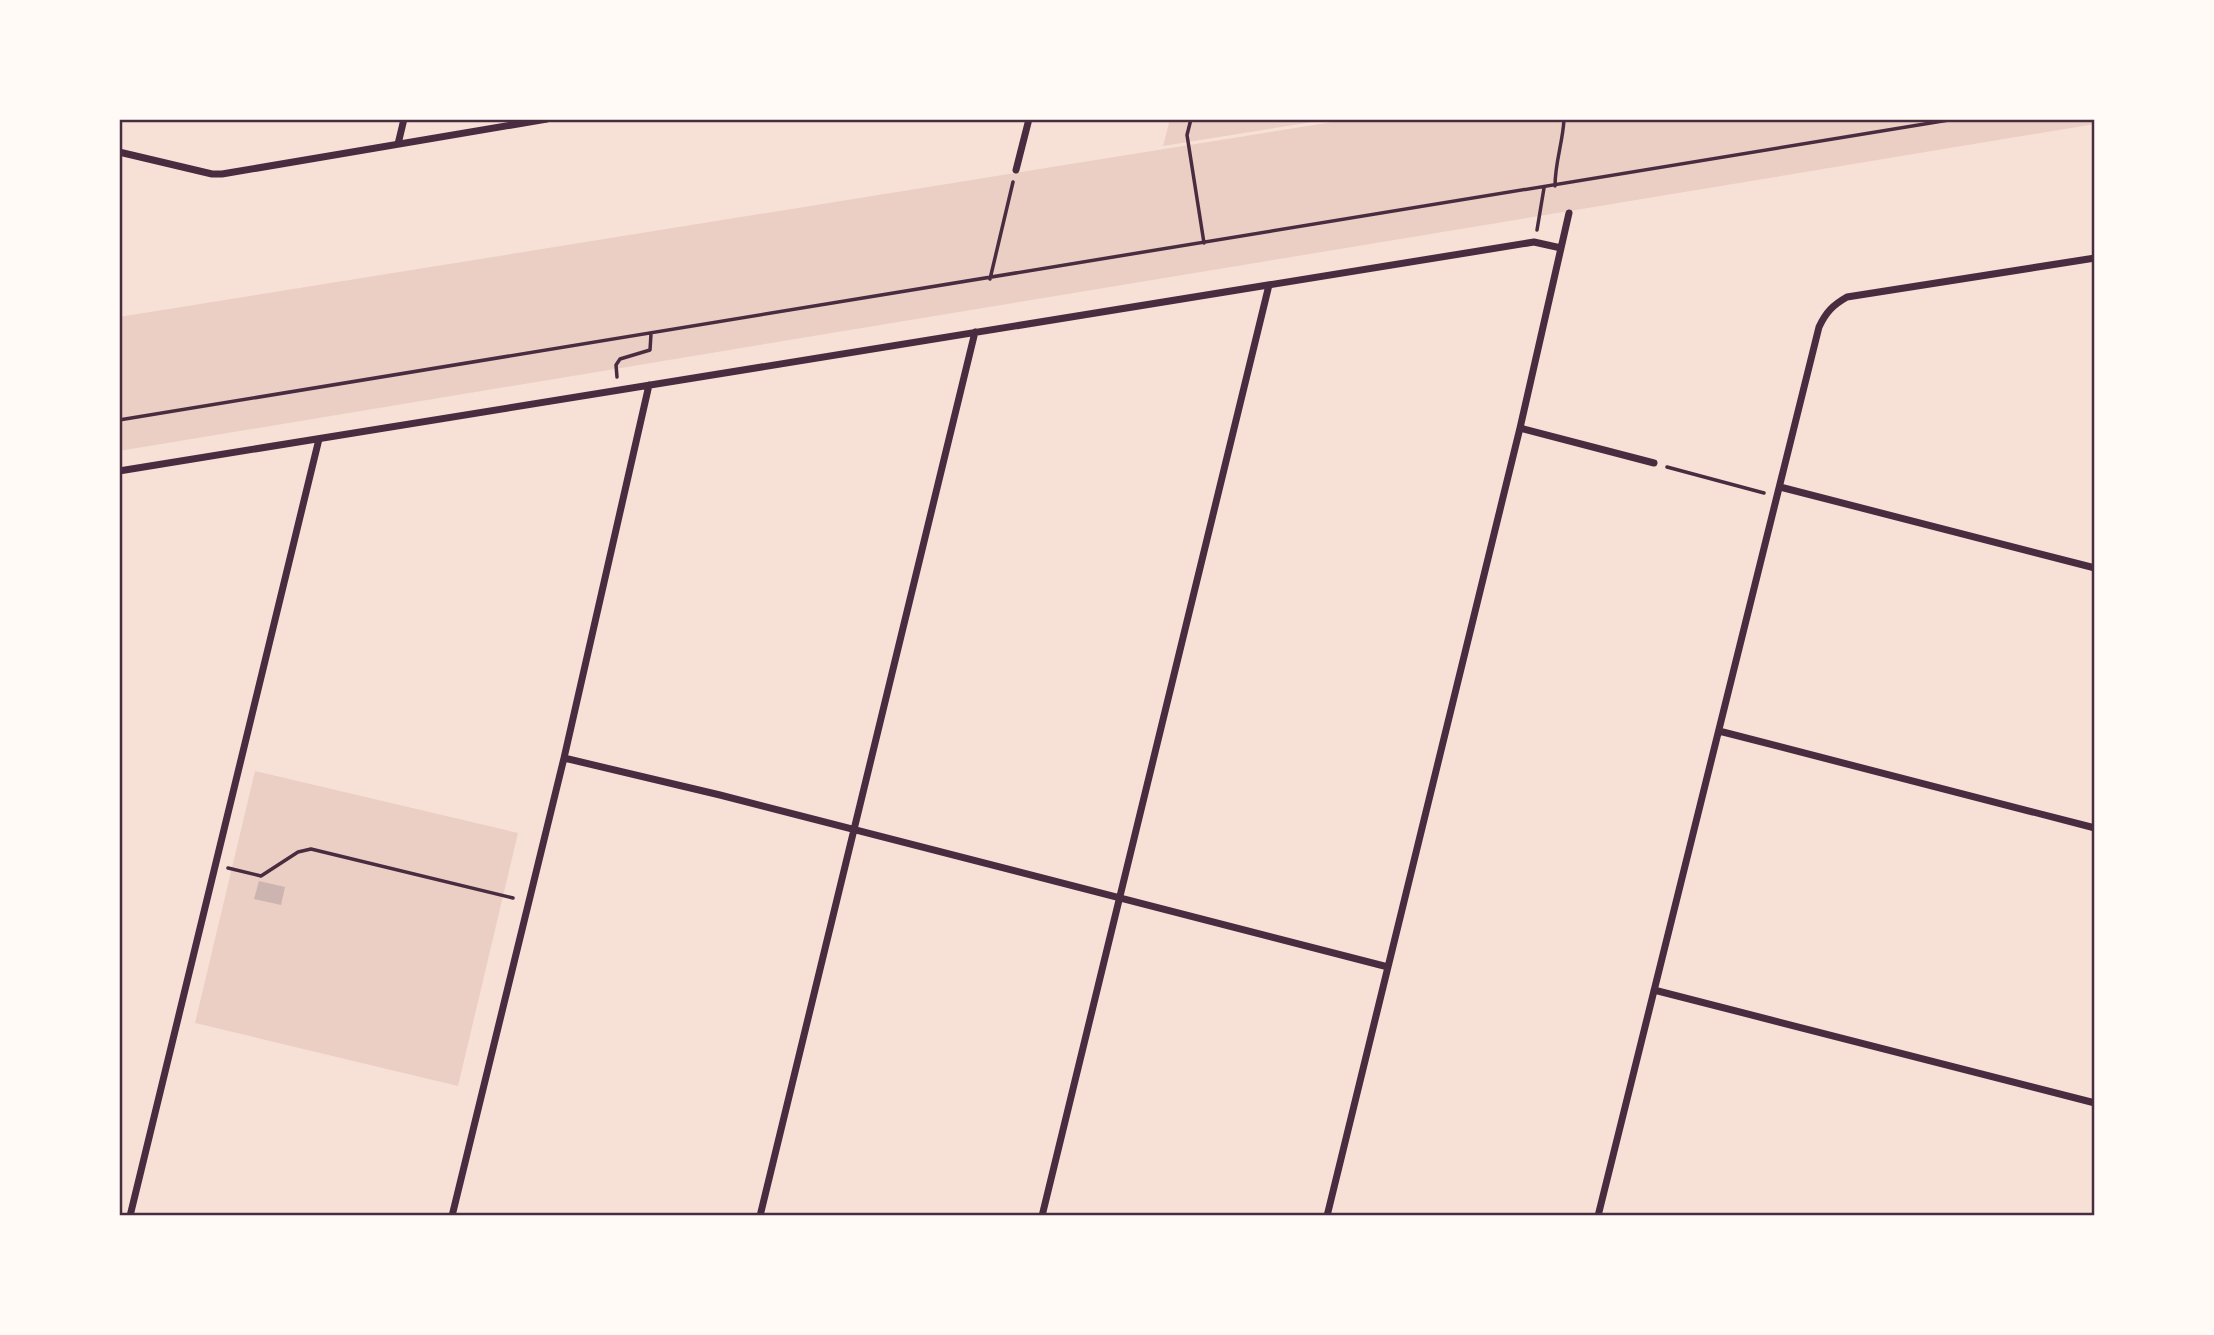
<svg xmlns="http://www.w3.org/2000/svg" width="2214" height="1335" viewBox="0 0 2214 1335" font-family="'Space Grotesk',sans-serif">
  <rect width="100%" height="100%" fill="#f7e1d7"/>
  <!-- green -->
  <path fill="#ebcfc5" d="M1170,119H1331L1163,146Z
    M1351,119H2095V124L119,451V317Z
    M255,771L518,833L458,1086L195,1023Z"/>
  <!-- building -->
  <path fill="#ccb4b1" d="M259,881L285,887L281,905L254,899Z"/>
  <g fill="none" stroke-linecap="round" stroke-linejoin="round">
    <!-- path -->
    <path stroke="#4a2c40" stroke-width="3.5" d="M1191,119L1187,135L1204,243
      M1555,186C1555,162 1563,142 1564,119
      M1537,230L1544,188
      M990,279L1013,182
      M617,377L616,365L620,359L650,350L651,334
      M119,420L1955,119
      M1667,467L1764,493
      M228,868L261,876L298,852L311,849L513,898"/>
    <!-- minor -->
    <path stroke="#4a2c40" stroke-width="7" d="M398,144L404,119
      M119,152L212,174H222L547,119
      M1016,170L1029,119
      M1520,428L1654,463
      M119,471L1534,242L1561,248
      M1780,487L2095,568
      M1719,731L2095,828
      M564,758L720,795L1388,967
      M1654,990L2095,1103
      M130,1216L319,439
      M452,1216L564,758L649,385
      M760,1216L975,332
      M1042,1216L1269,285
      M1327,1216L1520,428L1569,213
      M1598,1216L1819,327C1826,312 1833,305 1847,297L2095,258"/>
  </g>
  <!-- border -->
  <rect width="2214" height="1335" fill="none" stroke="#fffaf5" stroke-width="242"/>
  <rect x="121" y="121" width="1972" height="1093" fill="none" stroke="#4a2c40" stroke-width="2.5"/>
</svg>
